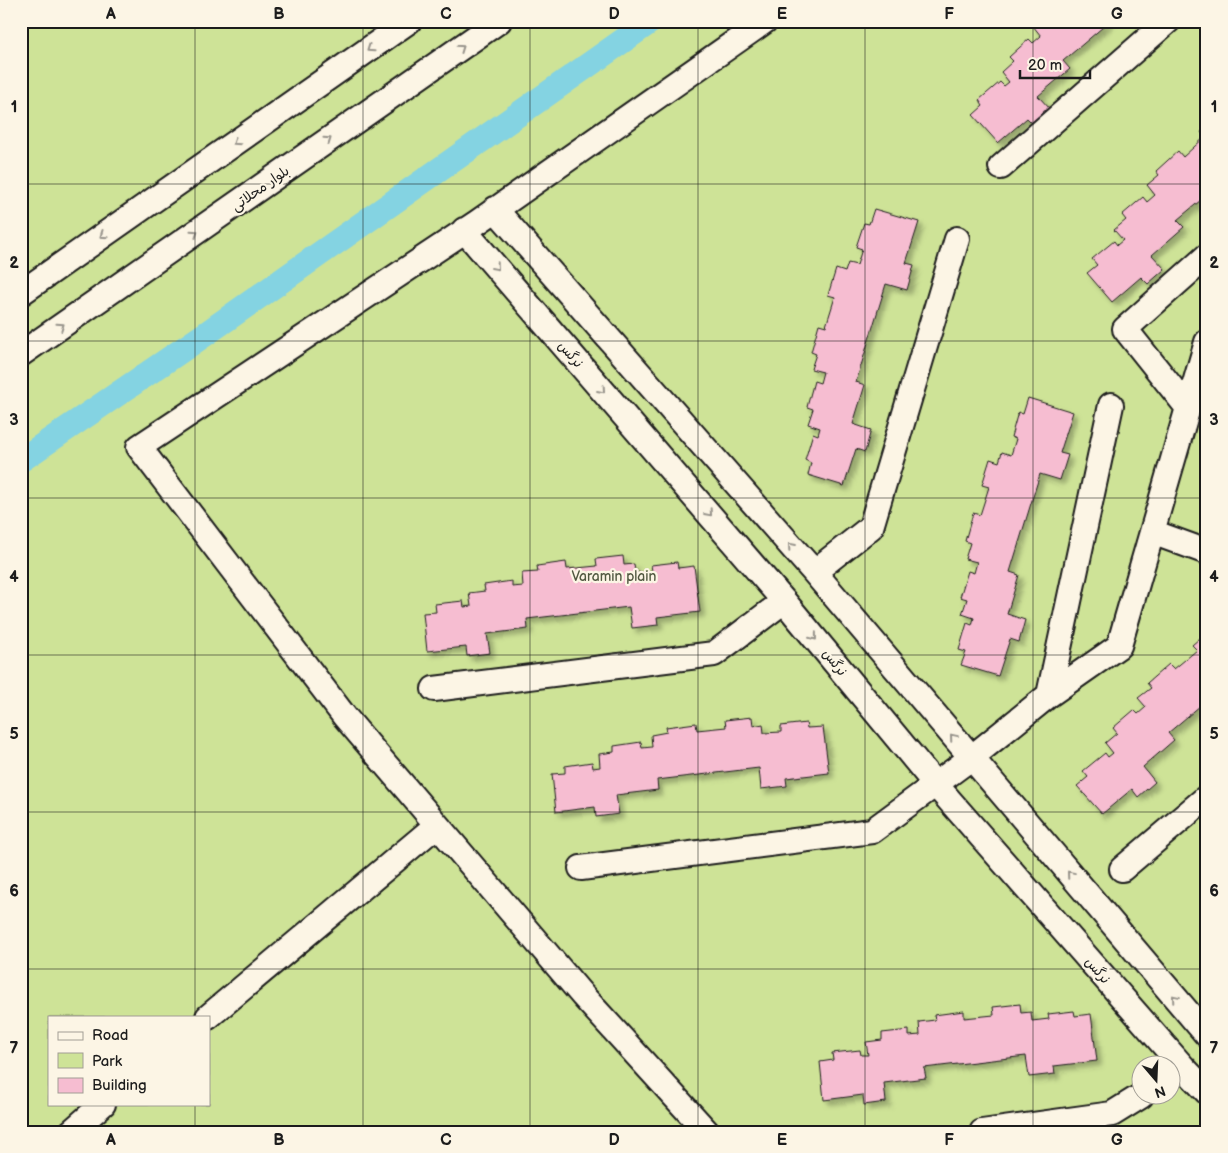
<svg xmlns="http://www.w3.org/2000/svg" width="1228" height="1153" viewBox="0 0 1228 1153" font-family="'Balsamiq Sans','Playpen Sans Arabic',sans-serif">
  <defs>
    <filter id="shadow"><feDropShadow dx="4.5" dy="4.5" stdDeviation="2.5" flood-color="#0004"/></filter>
  </defs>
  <rect width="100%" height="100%" fill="#fcf5e5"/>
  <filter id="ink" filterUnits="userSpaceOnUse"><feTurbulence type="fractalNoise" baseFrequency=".02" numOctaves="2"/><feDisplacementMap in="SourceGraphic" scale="10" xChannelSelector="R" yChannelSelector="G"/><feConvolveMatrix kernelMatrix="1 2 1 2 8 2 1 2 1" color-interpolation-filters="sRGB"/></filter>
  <g filter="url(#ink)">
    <!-- green -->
    <path fill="#cee397" stroke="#75805a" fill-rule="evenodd" d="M21,21H1207V1132H21ZM49,1017H209V1104H49ZM1140,1066H1170V1096H1140Z"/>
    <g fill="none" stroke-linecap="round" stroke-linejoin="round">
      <!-- canal -->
      <path stroke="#84d3e2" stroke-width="25" d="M21,460L207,333L651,21"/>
    </g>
    <!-- building -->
    <path fill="#f6bdd1" stroke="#1c1c1c" filter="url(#shadow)" d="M1039,21H1110L1063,61L1070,69L1038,96L1051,110L1034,125L1027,118L998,143L973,115L983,106L979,100L1000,82L1004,86L1009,82L1001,72L1013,61L1009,57L1029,39L1033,43L1041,36L1033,26Z
      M1207,127V195L1177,220L1184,227L1152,255L1165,269L1148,284L1141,277L1112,302L1087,273L1097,265L1092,259L1114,241L1117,245L1123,240L1114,230L1126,220L1122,215L1143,197L1147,202L1155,195L1147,185L1159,175L1156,171L1178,151L1183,157L1205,137L1201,132Z
      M874,209L919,222L906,263L914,265L907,290L886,284L856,382L865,385L853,424L871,430L865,452L856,449L844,486L808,475L811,463L805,460L813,433L818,435L820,428L808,424L813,409L807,407L814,381L820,383L823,372L811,369L816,354L811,352L819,324L826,326L835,297L828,295L836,269L845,272L848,263L857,265L862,249L856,247L864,223L869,224Z
      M1028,398L1073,412L1060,453L1068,455L1060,480L1040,474L1010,572L1019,575L1007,614L1025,620L1019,642L1010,639L998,676L961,665L966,652L959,650L967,623L972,625L974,618L962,614L967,599L960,597L968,571L974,573L977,562L965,559L970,543L965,541L973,513L980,515L989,487L982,485L990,459L999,462L1002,452L1011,455L1016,439L1011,437L1018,412L1023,414Z
      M623,556L624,565L634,564L635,573L652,571L651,565L677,562L678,568L694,566L700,612L657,617L658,625L632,628L629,607L527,619L528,629L487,634L490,653L467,656L466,647L427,651L423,613L436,612L435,604L463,601L464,607L471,606L469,593L485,591L484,585L512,581V587L523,586L522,573L538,572L537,566L566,562L567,569L597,566L596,559Z
      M1207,632V700L1168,733L1174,740L1143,767L1155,782L1138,797L1132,789L1102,814L1077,786L1088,777L1083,771L1105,753L1108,757L1113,753L1105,743L1117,733L1113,728L1134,710L1138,714L1146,707L1138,698L1151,688L1147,683L1169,664L1174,669L1197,650L1192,645Z
      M752,717L753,726L763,724L764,733L781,732V726L806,723L807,728L823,727L829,773L786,778L787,786L761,789L759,768L657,780L658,790L616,795L619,814L596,817L595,807L556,812L552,774L565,773V766L592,762L593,768L600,767L599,754L614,752V746L641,742L642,748L652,747L651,735L667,732L666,727L696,723L697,730L726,727L725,720Z
      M1020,1004L1021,1013L1031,1012L1032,1021L1049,1019L1048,1014L1074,1011L1075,1016L1091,1014L1097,1061L1054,1066L1055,1074L1029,1077L1026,1056L924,1068L926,1078L884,1083L886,1102L864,1105L863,1095L824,1100L820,1062L833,1060L832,1053L860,1050L861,1055H868L866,1042L882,1040V1033L909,1030V1036L920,1035L919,1022L935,1020L934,1015L964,1011V1018L994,1015L993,1007Z"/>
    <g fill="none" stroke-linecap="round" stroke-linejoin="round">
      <defs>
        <path id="minor" d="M1001,167L1168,21
          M495,209L814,572L1207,1035
          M464,230L784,601L936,785L1183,1067L1207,1092
          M21,293L409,21
          M21,354L499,21
          M1188,408L1125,329L1207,256
          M1152,532L1207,552
          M814,572L871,527L957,239
          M434,689L714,654L784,601
          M1049,695L1111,405
          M581,868L872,831L971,758L1049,695L1119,646L1207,342
          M1122,869L1207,797
          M208,1017L437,825
          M71,1132L103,1104
          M707,1132L583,996L345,717L139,447L475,224L765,21
          M982,1132L1112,1114L1141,1096"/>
      </defs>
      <!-- minor casing -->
      <use href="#minor" stroke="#1c1c1c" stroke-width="28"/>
      <!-- minor -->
      <use href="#minor" stroke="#fcf5e5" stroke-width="24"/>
    </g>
    <!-- one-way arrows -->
    <defs><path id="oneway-chevron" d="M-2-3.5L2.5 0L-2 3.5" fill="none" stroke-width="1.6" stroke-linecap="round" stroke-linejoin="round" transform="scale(1.25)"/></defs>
    <g stroke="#97938b">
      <use href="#oneway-chevron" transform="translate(461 48) rotate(-35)"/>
      <use href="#oneway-chevron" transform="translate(370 49) rotate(145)"/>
      <use href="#oneway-chevron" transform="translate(328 140) rotate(-35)"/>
      <use href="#oneway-chevron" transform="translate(236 142) rotate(145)"/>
      <use href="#oneway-chevron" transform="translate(195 233) rotate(-35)"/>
      <use href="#oneway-chevron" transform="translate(103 235) rotate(145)"/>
      <use href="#oneway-chevron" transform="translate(496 267) rotate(49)"/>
      <use href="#oneway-chevron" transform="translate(61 326) rotate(-35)"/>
      <use href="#oneway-chevron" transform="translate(602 390) rotate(49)"/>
      <use href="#oneway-chevron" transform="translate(709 513) rotate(49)"/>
      <use href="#oneway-chevron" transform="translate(791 546) rotate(-131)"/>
      <use href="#oneway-chevron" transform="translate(814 637) rotate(51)"/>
      <use href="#oneway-chevron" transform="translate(953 737) rotate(-130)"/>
      <use href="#oneway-chevron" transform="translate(1070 874) rotate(-130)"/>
      <use href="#oneway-chevron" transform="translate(1175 998) rotate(-130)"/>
    </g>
  </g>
  <!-- grid -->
  <path fill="none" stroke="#1c1c1c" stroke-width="1" stroke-opacity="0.55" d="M195,21V1017M363,21V1132M530,21V1132M698,21V1132M865,21V1132M1033,21V1132M21,184H1207M21,341H1207M21,498H1207M21,655H1207M21,812H1207M21,969H1207M195,1104V1132"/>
  <g text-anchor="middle" stroke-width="4.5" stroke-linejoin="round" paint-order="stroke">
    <!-- street labels -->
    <g font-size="14" fill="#1c1c1c" stroke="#fcf5e5">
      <text transform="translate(260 188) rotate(-35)" y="5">بلوار محلاتی</text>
      <text transform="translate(571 354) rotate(49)" y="5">نرگس</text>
      <text transform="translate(835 662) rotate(51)" y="5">نرگس</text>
      <text transform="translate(1098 970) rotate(49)" y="5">نرگس</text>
    </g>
    <!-- park labels -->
    <g font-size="14" fill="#515841" stroke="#fcf5e5">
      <text x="614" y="581">Varamin plain</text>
    </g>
  </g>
  <!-- margin -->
  <rect width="1228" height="1153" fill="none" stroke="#fcf5e5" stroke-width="55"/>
  <!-- legend -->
  <rect x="48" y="1016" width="162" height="90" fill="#fcf5e5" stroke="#a29e95"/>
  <rect x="58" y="1032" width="25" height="8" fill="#fcf5e5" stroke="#a29e95"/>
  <text x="92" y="1040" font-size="15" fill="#1c1c1c">Road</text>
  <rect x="58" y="1053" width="25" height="15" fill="#cee397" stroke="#a29e95"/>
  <text x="92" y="1066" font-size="15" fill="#1c1c1c">Park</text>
  <rect x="58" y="1078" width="25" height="15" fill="#f6bdd1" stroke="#a29e95"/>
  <text x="92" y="1090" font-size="15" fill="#1c1c1c">Building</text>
  <!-- north arrow -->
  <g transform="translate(1156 1080) rotate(161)"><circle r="24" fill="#fcf5e5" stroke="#a29e95"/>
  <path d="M0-4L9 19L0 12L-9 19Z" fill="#1c1c1c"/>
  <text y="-8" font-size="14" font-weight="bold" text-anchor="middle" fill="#1c1c1c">N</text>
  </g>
  <!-- scale -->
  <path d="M1020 70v8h70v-8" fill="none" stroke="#1c1c1c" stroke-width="2.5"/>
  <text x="1028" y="70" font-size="15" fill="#1c1c1c" stroke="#fcf5e5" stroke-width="4" paint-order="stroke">20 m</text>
  <rect x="28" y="28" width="1172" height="1098" fill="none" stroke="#1c1c1c" stroke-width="2"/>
  <g font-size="16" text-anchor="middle" font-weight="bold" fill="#1c1c1c">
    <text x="111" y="19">A</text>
    <text x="279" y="19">B</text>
    <text x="446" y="19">C</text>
    <text x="614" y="19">D</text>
    <text x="782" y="19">E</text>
    <text x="949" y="19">F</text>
    <text x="1117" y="19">G</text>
    <text x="14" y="112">1</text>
    <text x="1214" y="112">1</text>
    <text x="14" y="268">2</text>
    <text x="1214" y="268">2</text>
    <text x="14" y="425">3</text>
    <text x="1214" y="425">3</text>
    <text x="14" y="582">4</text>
    <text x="1214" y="582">4</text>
    <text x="14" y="739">5</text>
    <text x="1214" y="739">5</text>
    <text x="14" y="896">6</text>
    <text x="1214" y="896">6</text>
    <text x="14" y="1053">7</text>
    <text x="1214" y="1053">7</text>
    <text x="111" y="1145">A</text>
    <text x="279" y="1145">B</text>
    <text x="446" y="1145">C</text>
    <text x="614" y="1145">D</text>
    <text x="782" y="1145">E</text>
    <text x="949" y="1145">F</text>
    <text x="1117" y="1145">G</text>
  </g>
</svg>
